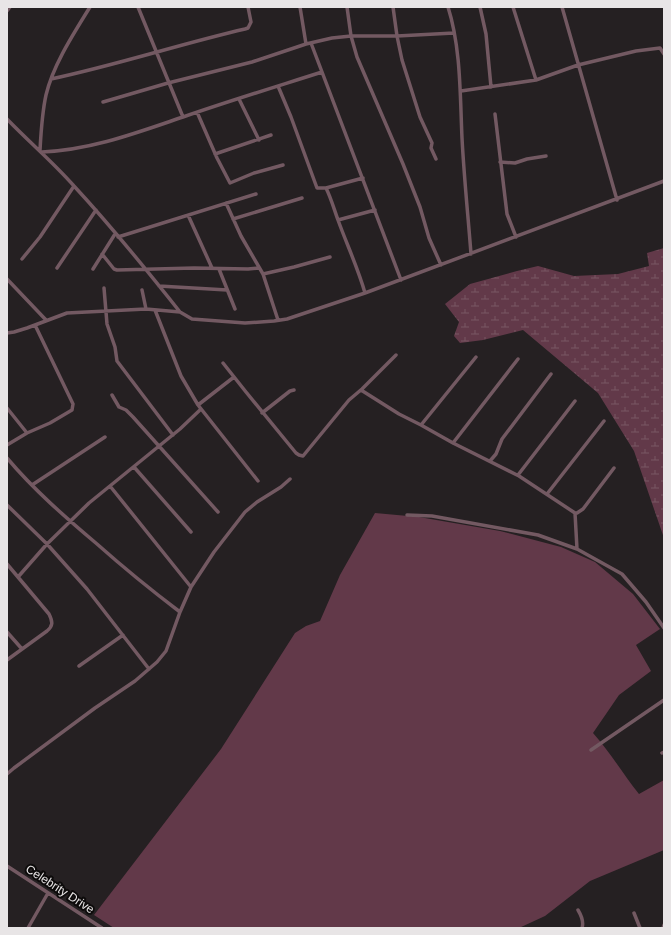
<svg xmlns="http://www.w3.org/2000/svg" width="671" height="935" viewBox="0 0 671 935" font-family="Helvetica,sans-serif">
  <defs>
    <pattern id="wetland-marsh" width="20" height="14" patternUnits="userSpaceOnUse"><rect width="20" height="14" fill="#623949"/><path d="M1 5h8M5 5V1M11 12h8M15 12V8" fill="none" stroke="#785663"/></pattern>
  </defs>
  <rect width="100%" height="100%" fill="#252022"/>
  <!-- grass -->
  <path fill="#623949" d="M375,513L419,517L500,531L561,547L595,562L633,594L660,629L636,645L651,671L619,695L593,733C610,752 623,774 639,794L664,780V850L590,881L545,916L519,928H114L94,915L221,749L295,633L306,626L320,621L340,575Z"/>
  <!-- wetland -->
  <path fill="url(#wetland-marsh)" d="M664,248V538L634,451L598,393L523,330L483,340L460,343L454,336L459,322L445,304L470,284L517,271L538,266L574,276L618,274L649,266L647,253Z"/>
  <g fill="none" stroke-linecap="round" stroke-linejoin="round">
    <!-- minor -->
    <path stroke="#735962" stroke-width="3.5" d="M138,7L183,117
      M300,7L306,44
      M347,7L351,36L357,57L403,164L420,207L429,238L441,265
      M393,7L397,36L402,60L420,117L432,143L431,148L436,159
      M448,7C461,48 460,95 462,138C464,177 468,215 471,254
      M480,7L486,34L491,87
      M513,7L536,80
      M562,7L617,200
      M7,11L10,7
      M311,43L401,280
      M51,79C117,65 180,44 245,29L248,28L251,22L248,7
      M278,86L291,117L317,188H326C331,198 334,209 338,220C347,245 358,268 365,293
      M461,91L536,80L578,65L636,51L660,48L664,54
      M239,99L259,140
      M103,102L168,83L252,62L306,44L332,38L351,36H397L454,33
      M197,112L217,158L230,183L254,173L283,165
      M495,114L507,214L516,237
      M7,119C29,142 53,162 74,186C111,226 146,269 180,312L192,319L245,323L274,321L287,319L365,293L664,181
      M40,150C41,132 42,113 46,95C53,65 74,33 90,7
      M42,152C91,150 136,133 183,117C229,101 275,87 322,72
      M215,154L271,135
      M500,162L515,163L527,159L546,156
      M326,188L363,178
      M226,203L241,236L263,274L278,320
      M188,215L212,268
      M233,219L302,198
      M338,220L375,210
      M118,237L256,194
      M102,254L114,269L117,270L194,268L248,269L259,268
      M22,259L40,237L74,186
      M57,268L96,210
      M93,269L115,234
      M219,269L235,309
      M263,274L294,267L330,257
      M7,279L46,320
      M159,286L227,290
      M104,288L107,324L115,347L117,361L173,435
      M142,290L146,309
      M155,310L181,376L198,405L258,481
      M7,333L14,332L27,328L67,313L146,309L180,312
      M223,363L246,392L296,453L299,455L303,456L349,400L362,389L396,355
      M361,390L399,414L421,425L453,443L519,476L575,513L577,549
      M112,395L119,407L126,410L133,417L218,512
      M198,405L234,377
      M7,408L27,433
      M262,413L290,391L294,390
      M421,425L476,357
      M453,443L518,359
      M7,445L27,433L50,423L72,410L73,404L35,325
      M7,458C34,490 65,517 97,544C124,568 151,590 180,612
      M490,461L496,454L502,439L551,374
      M134,467L191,532
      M518,475L575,401
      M32,485L105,437
      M110,486L191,587
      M547,494L604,421
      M7,505L47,544L87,589L149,669
      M575,513H577L583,509L614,468
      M407,515L432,516L538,535L577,549L622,574L646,602L664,628
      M7,564L49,614C53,622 53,626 47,631L7,660
      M18,577L47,544L89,503L180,429L201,409
      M7,632L22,649
      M79,666L123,635
      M591,750L664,700
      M662,753L664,752
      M7,774L14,768L95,708L135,681L157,662L166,651L180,612L191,587L214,552L245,512L257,502L281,487L290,479
      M7,866L102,928
      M578,910C581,915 584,922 582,928
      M634,913L640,928
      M28,928L48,893
      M663,928L664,925"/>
  </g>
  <g text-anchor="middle" stroke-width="4" stroke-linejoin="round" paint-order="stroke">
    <!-- street labels -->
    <g font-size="12" fill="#e8e5e6" stroke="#0d0b0b">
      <text transform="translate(60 889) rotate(33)" y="4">Celebrity Drive</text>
    </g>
  </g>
  <!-- border -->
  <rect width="671" height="935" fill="none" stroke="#e8e5e6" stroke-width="16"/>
</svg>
